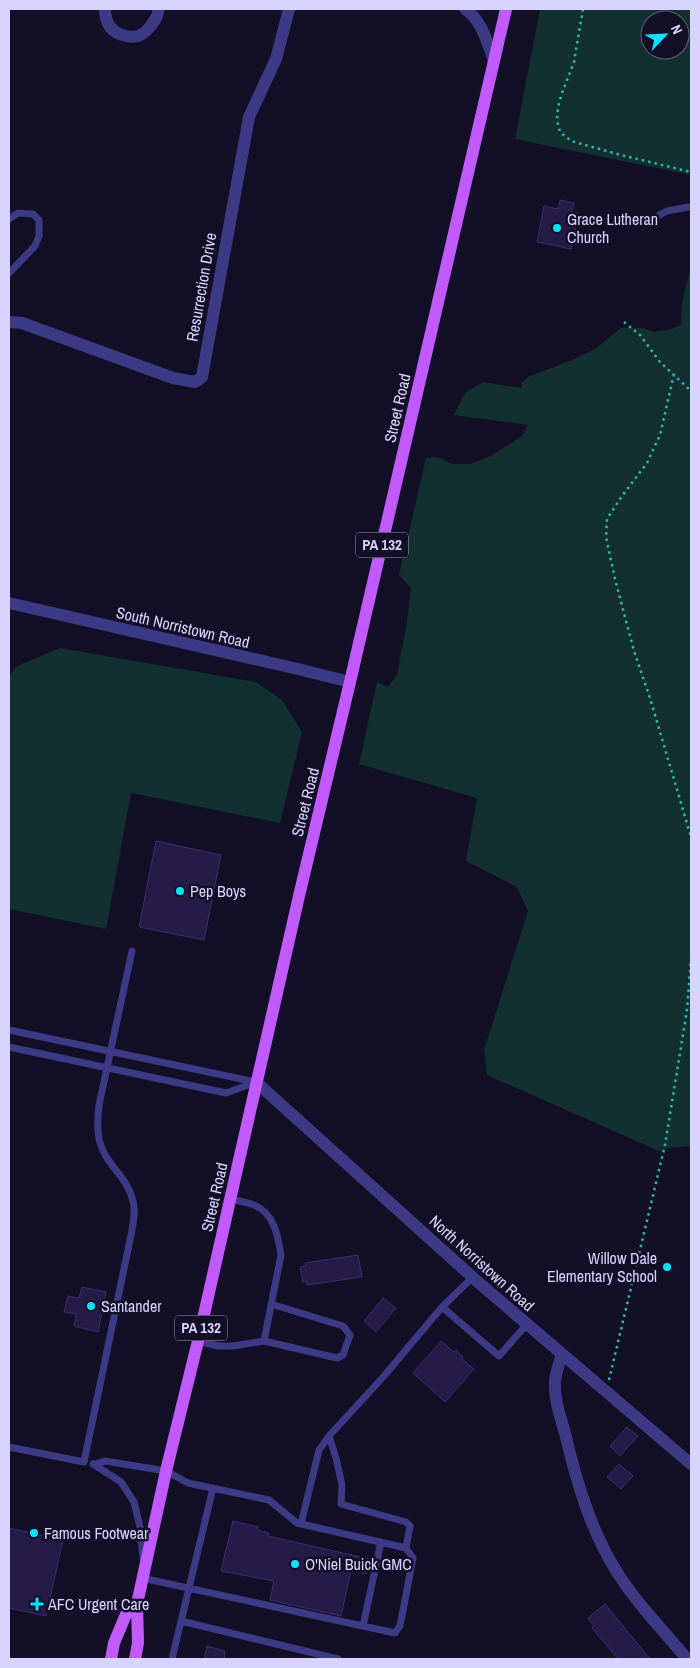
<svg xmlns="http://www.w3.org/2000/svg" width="700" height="1668" viewBox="0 0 700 1668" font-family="'Archivo Narrow',sans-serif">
  <rect width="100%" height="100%" fill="#130f26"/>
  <!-- green -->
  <path fill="#12302f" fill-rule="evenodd" d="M540,9H691V175L515,139ZM650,20H680V50H650Z
    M691,266V1146L669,1148L659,1151L487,1075L484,1050L528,911L517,887L466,861L477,798L359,764L377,682L388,687L397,675L407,622L411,588L399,575L426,458L437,457L452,464H470L491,456L522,436L528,425L454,415L465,393L483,382L522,388L521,383L528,377L572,360L595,349L621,328H643L654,332L672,329L681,325L682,302Z
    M60,648L256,682L282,700L302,732L280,823L131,793L106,929L9,909V677L17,666Z"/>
  <!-- building -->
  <path fill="#241b47" stroke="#3b2d73" d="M560,200L574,203L572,212L578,213L571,249L537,242L544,206L558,209Z
    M156,841L221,855L204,940L139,927Z
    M358,1255L362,1277L307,1285V1281L303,1282L300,1267L306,1266L305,1263Z
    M82,1287L106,1292L98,1332L74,1326L76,1314L64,1312L68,1296L79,1298Z
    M383,1298L396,1308L376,1332L364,1321Z
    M441,1341L454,1352L456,1350L463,1357L461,1358L474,1369L445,1402L413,1373Z
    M627,1427L638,1436L620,1456L610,1446Z
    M619,1464L633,1476L621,1489L607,1477Z
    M233,1521L258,1527L257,1530L269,1533L268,1536L369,1559L366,1574L351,1570L341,1616L270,1600L274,1581L221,1571Z
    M9,1528L63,1540L46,1616L9,1608Z
    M605,1604L650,1659H618L592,1628L594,1626L588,1618Z
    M207,1646L225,1651L224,1659H204Z"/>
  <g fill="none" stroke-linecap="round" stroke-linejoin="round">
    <!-- path -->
    <path stroke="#2fb8b0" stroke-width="2.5" stroke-dasharray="2.5 4" stroke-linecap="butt" d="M583,9L574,62L562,93L558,107L557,120L560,132L571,141L621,155L691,172
      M624,322L640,335L660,362L691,391
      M674,374L660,435L647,463L622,496L607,519L606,537L615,579L634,651L650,698L691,837
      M609,1380L665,1145L687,1010L691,959"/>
    <!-- service -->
    <path stroke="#3d3a85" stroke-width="7" d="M9,219L18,213L33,214L39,220V236L35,246L9,273
      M642,222L652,219L667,211L688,207
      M9,1030L256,1082
      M9,1047L226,1093L256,1082
      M442,1307L499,1356L527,1324
      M198,1341L218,1346H233L264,1341L281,1255C278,1236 274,1213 254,1205C246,1202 238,1201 230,1199
      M264,1341L337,1358L343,1355L350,1335L343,1326L271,1304
      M329,1436L336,1458L342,1485L341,1504L406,1522L410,1526L406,1548
      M9,1447L84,1462L131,1235C133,1224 136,1212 133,1201C129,1183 116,1172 107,1158C96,1142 97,1123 99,1105L132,951
      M93,1464L121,1482L134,1502L140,1527L143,1558
      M95,1464L105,1461L166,1471L188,1483L269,1500L297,1523L406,1548L413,1558L400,1626L395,1633L142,1578
      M301,1524L319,1450L329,1436L384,1376L442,1307L473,1277
      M181,1621L338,1659
      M363,1626L381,1542
      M172,1659L213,1488"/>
    <!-- minor -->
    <path stroke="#3d3a85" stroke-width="12" d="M105,9C105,24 112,33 126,36C131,37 138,37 142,34C148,31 151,25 155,20C157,15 159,14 158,9
      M465,9C482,20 487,42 494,61
      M9,322L22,323L173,378L195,382L202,377L249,117L276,59L289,9
      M562,1355C559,1363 556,1372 555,1381C554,1399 560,1416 565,1433C576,1480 590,1528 615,1569C635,1602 663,1630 687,1659"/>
    <!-- tertiary -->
    <path stroke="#3d3a85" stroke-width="12" d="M9,603L298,669L350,682
      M256,1082L479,1283L691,1464"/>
    <!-- primary -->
    <path stroke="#c25bff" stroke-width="12" d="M111,1659L114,1643L127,1612L137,1604
      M135,1659L138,1643L137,1604L166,1471L198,1341L299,896L350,682L506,9"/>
  </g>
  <!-- markers -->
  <g fill="#00e5ff" stroke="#130f26" stroke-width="2">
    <circle cx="557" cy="228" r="5"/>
    <circle cx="180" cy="891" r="5"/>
    <circle cx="667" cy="1267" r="5"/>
    <circle cx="91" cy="1306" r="5"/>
    <circle cx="34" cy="1533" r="5"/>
    <circle cx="295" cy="1564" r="5"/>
    <path d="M34.5 1596.5h5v5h5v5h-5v5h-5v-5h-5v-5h5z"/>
  </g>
  <g text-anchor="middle" stroke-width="5" stroke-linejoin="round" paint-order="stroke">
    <!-- shield labels -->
    <g fill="#130f26" stroke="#9e99be" stroke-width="1">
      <rect x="356" y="532.5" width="52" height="25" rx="4"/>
      <rect x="175" y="1315.5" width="52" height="25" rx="4"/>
    </g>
    <g font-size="15" font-weight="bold" fill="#d9d4ff">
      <text x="382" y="550">PA 132</text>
      <text x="201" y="1333">PA 132</text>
    </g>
    <!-- poi labels -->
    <g font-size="16" fill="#d9d4ff" stroke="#130f26" text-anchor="start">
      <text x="567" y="225">Grace Lutheran<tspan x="567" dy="18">Church</tspan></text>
      <text x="190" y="897">Pep Boys</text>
      <text x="657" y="1264" text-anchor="end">Willow Dale<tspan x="657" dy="18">Elementary School</tspan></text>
      <text x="101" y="1312">Santander</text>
      <text x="44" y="1539">Famous Footwear</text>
      <text x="305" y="1570">O'Niel Buick GMC</text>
      <text x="48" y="1610">AFC Urgent Care</text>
    </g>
    <!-- street labels -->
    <g font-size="16" fill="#d9d4ff" stroke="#130f26">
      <text transform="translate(201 287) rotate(-80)" y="6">Resurrection Drive</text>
      <text transform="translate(397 408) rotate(-77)" y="6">Street Road</text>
      <text transform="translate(183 627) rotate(13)" y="6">South Norristown Road</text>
      <text transform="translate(305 802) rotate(-76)" y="6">Street Road</text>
      <text transform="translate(214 1197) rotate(-77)" y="6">Street Road</text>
      <text transform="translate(482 1263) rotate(42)" y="6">North Norristown Road</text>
    </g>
  </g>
  <!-- border -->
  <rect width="700" height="1668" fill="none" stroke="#d9d4ff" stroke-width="20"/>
  <!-- north arrow -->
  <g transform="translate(665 35) rotate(65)"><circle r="24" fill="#130f26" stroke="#625e7d"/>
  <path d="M0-4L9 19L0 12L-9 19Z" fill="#00e5ff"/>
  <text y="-8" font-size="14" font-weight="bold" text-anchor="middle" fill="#d9d4ff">N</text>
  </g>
</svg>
